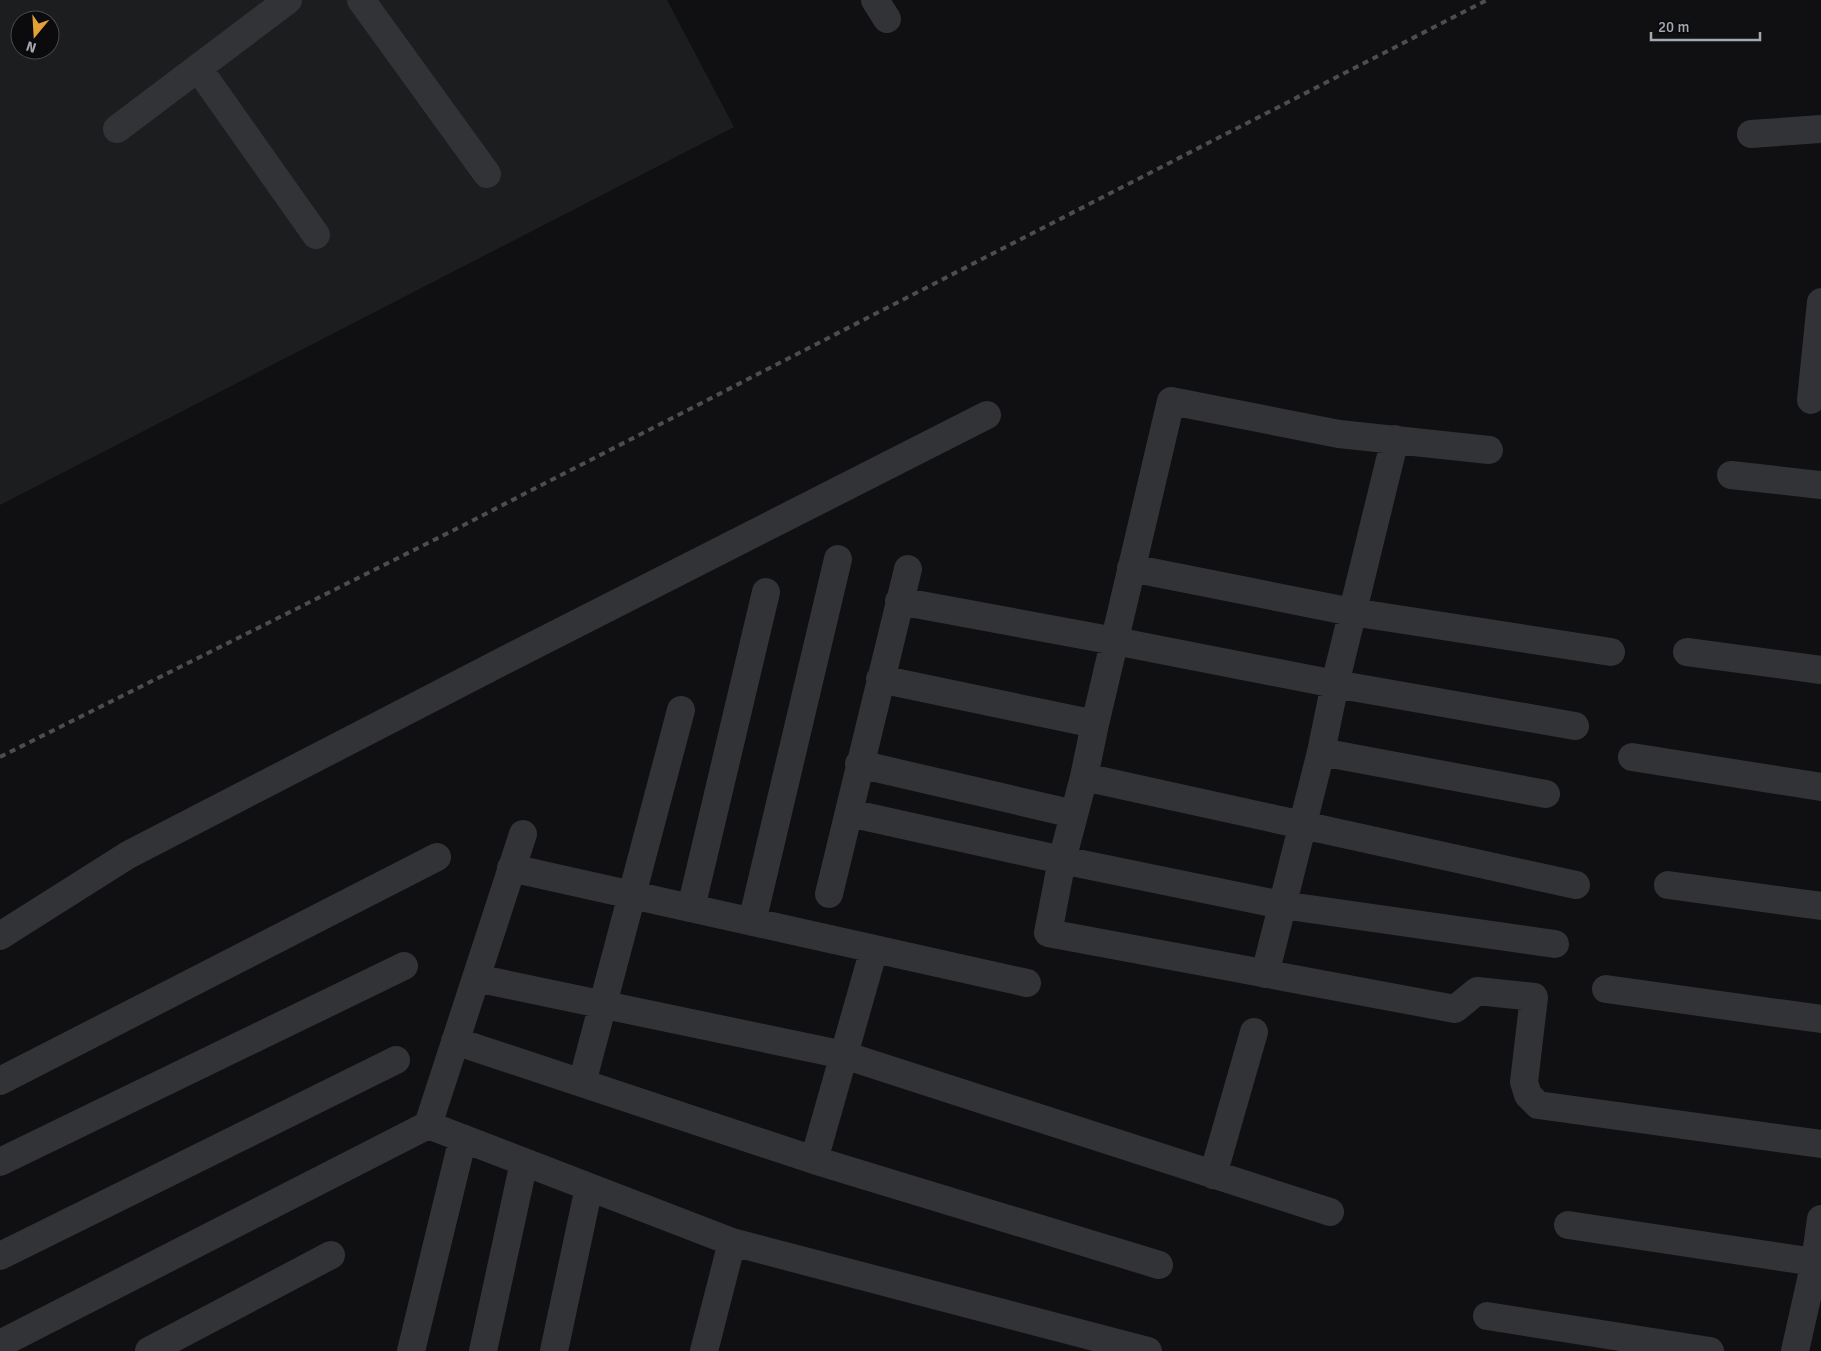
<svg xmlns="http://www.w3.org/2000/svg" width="1821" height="1351" viewBox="0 0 1821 1351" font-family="Signika,sans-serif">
  <rect width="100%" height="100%" fill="#101012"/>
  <!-- built -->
  <path fill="#1c1d1e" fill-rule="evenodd" d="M0,0H667L734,127L0,505ZM20,20H50V50H20Z"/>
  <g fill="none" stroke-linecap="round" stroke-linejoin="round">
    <!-- minor -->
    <path stroke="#323336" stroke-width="28" d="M361,0L487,174
      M875,0L887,19
      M198,68L316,235
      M117,129L288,0
      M1751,134L1821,129
      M1811,400L1821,302
      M1489,450L1339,434L1171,401L1095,724L1084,777L1062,860L1048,933L1455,1009L1477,991L1534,997L1524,1082L1528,1095L1538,1105L1821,1144
      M1731,475L1821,485
      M1131,568L1352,612L1611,652
      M899,601L1115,641L1335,684L1575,726
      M1687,652L1821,670
      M880,679L1095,724
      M1321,752L1546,794
      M1632,757L1821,787
      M859,764L1074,814
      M1084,777L1576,885
      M849,813L1062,860L1282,905L1555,944
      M511,868L1027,983
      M1668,885L1821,906
      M829,894L908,569
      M691,908L766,592
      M752,922L838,559
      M0,936L128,855L511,657L987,415
      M1265,974L1321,752L1335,684L1395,439
      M476,978L844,1055L1330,1212
      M1606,989L1821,1019
      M455,1041L814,1160L1159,1265
      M0,1081L437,857
      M582,1083L681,710
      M428,1125L732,1242L704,1351
      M814,1160L874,949
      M0,1162L404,966
      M1213,1175L1254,1032
      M1568,1225L1821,1263
      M732,1242L1148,1351
      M0,1256L396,1060
      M1487,1316L1710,1351
      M0,1344L428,1125L523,834
      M149,1351L331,1255
      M411,1351L463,1138
      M483,1351L524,1162
      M554,1351L589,1187
      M1795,1351L1815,1262L1821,1219"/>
    <!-- rail -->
    <path stroke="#4b4d51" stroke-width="4" stroke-dasharray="6 5" stroke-linecap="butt" d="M0,757L454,530L1487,0"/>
  </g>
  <!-- north arrow -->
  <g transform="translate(35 35) rotate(198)"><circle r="24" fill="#0b0b0d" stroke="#484a4f"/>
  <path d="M0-4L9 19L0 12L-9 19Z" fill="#e4a136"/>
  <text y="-8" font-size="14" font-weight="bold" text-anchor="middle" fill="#a3a8b1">N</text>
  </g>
  <!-- scale -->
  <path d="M1651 32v8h109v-8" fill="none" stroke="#a3a8b1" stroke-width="2.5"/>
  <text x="1658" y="32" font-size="15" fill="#a3a8b1" stroke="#0b0b0d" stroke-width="4" paint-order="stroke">20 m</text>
</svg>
